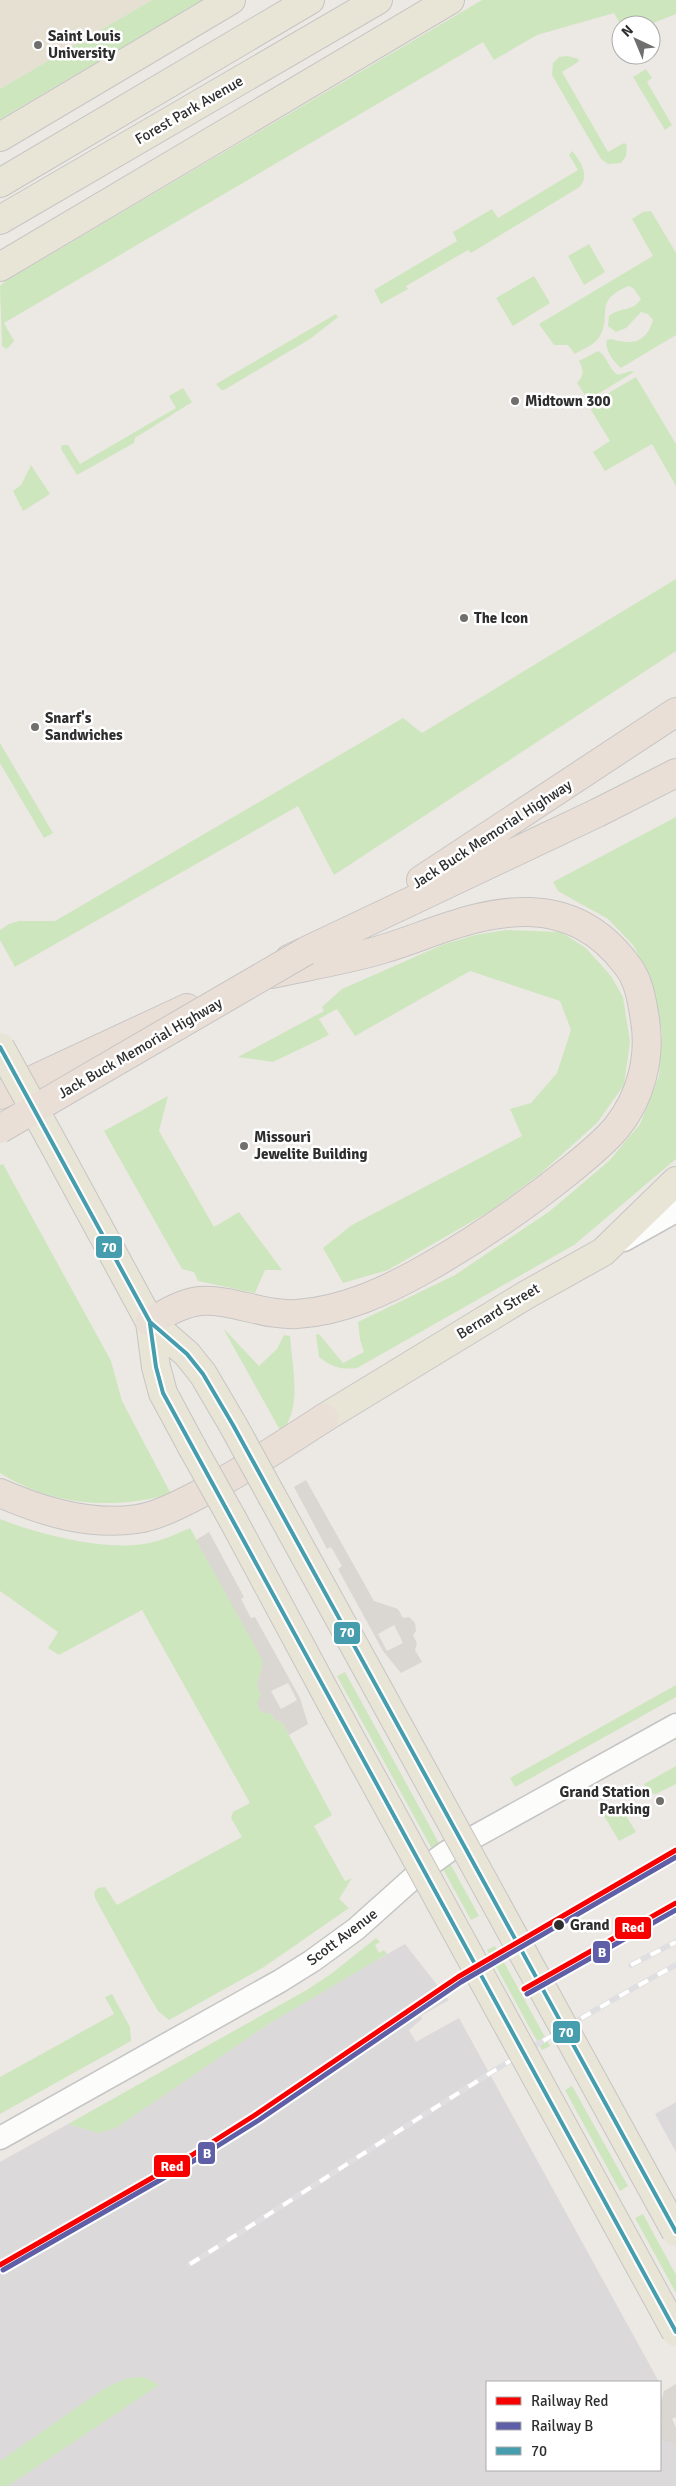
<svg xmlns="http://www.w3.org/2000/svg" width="676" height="2486" viewBox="0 0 676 2486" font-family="Signika,sans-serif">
  <rect width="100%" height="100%" fill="#ece8e4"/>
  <!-- industrial -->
  <path fill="#dcd9db" d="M405,1944L449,2000L421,2016L422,2019L409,2030L416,2042L459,2018L659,2382H487V2470H660V2436L672,2442L676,2448V2486H0V2162L68,2124L98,2133L308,1999Z
    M676,2102V2152L655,2114Z"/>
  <!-- education -->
  <path fill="#e6e0d3" d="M0,0H152L0,89Z"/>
  <!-- green -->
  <path fill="#cee6be" d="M152,0H203L0,119V89Z
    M482,0H676V14L648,25L621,26L614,13L537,35L494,60L483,42L4,323L14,341L7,349L2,346L0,286L4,282Z
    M567,56L579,59L578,62L562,72L608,152L624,143L627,145L626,156L621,163L608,164L601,159L552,75L553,63L559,57Z
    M646,69L652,78L647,82L672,125L665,130L633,77Z
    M572,151C581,161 591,178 578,188L471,253L468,250L406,286L408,289L381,304L374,290L457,241L453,232L492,209L498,218L578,170L569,155Z
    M651,211L676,253V335L621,368C614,362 604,350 607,340L611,339C630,345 646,344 653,320L648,314L641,312L626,328L616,332L608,326L609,316C619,307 633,312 641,299L634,289L629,286C593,300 612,315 600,336C596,344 583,349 575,354L568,345H554L539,324L653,256L632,219L643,212Z
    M589,244L605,272L584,285L568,256Z
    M534,276L550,303L513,326L496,298Z
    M336,314L338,317L310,339L224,390H221L216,384Z
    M598,351C608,356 608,369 618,375L631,371L634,372L588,400L577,383C584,376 584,370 579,361Z
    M636,377L676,444V486L652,444L605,471L593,452L610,441L588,405Z
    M183,388L192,402L135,438L134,443L77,475L61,449L62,445H68L80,464L176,408L169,396Z
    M31,465L50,494L23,511L13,491L21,485Z
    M676,579V651L334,875L298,806L15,967L0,940V930L9,924L19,921H55L403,718L422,733Z
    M0,743L53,833L44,838L0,763Z
    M676,817V1159L574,1245L357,1368C341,1370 332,1367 319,1357L316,1335L319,1334L343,1363L364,1352L360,1339L358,1322L455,1275L550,1211L609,1161L640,1124L659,1076L662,1032L651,979L633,945L608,919L558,891L553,882Z
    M506,930L561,932L586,948L611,976L623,997L630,1042L624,1085L597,1123L540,1174L490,1211L388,1270L343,1283L323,1248L352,1225L522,1136L510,1109L531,1103L557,1073L571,1030L560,1001L470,971L355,1036L337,1009L319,1019L329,1035L273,1062L238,1057L324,1011L322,1007L342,989L442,945L475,935Z
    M168,1096L159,1131L214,1227L239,1212L282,1270H265L255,1293L198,1281L194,1272L182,1269L104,1131Z
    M3,1164L111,1361L122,1401L171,1494C113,1510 52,1506 0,1473V1165Z
    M223,1328L259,1366L277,1349L284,1335L290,1336C292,1366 303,1409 281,1432Z
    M0,1519C37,1534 95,1548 135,1545C154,1544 172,1536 190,1528L264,1662L257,1685L275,1720L282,1722L332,1815L314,1826L345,1881L352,1878L339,1899L349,1908L264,1967L169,2020L158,2011L149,1996L95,1898L94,1892L98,1888L105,1887L117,1905L242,1837L231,1818L233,1812L250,1803L142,1610L59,1655L48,1648L58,1632L0,1591Z
    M345,1672L479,1916L471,1920L337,1676Z
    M676,1685V1697L515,1787L510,1778Z
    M676,1766V1784L656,1794L649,1793L644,1784Z
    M609,1804H619L636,1832L619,1841L600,1809Z
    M376,1938L380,1942L375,1945L379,1953L384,1950L387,1954L267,2025L116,2128L98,2133L68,2124L305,1991L331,1974Z
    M495,1946L550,2046L542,2050L487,1950Z
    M112,1994L130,2027L131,2041L0,2114V2077L114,2014L105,1997Z
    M572,2086L628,2186L620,2191L565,2090Z
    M643,2214L676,2275V2293L635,2218Z
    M144,2377L159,2385L8,2486H0V2461L105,2388L128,2378Z"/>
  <!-- plaza -->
  <path fill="#dad6d2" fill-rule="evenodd" d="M306,1480L374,1601L398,1609L403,1618L409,1617L415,1623L416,1631L413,1635L417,1643L415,1650L422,1662L401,1673L383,1651L338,1569L342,1566L331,1547L327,1549L294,1487ZM394,1625L403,1643L387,1651L378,1634Z
    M209,1532L244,1597L241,1599L251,1618L255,1617L300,1698L308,1724L289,1735L282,1722L275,1720L271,1714L261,1712L257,1704L261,1694L257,1686L263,1661L196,1540ZM288,1683L297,1700L281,1709L271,1691Z
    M676,2384V2417L672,2419L676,2428V2448L672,2442H665L660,2436V2426L662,2424L660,2406L664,2391Z"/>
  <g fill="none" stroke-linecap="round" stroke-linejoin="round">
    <defs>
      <path id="street" d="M624,1240L676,1211
        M0,2138L280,1981L312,1961L356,1929L422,1870L447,1852L676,1725"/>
      <path id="primary" d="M0,137L231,0
        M0,183L310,0
        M0,220L378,0
        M0,267L450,0
        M60,1156L150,1322L187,1354L203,1374L233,1425
        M150,1322L156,1367L163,1393L192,1447
        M324,1418L526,1295L603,1252L676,1181
        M273,1498L377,1687
        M233,1520L335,1710"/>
      <path id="highway" d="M421,880L676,712
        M289,959L597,813L676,773
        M0,1095L187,1008
        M150,1322C166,1313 182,1303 200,1301C233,1299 264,1316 297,1314C343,1311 386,1291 425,1269C476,1240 523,1208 569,1171C585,1158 604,1143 617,1127C641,1097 651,1057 645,1020C642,1001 639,979 626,964C602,932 570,913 529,912C476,911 432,934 383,949C346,960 308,966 271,974
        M0,1493C43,1512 90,1526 137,1519C156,1516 174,1507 190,1499C237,1475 281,1446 324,1418"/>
    </defs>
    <!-- street casing -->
    <use href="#street" stroke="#c5c4c5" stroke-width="25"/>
    <!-- primary casing -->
    <use href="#primary" stroke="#c6c5c4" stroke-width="30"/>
    <!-- highway casing -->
    <use href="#highway" stroke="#c6c5c4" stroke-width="30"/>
    <!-- street -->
    <use href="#street" stroke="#fcfcfb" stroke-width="22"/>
    <!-- primary -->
    <use href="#primary" stroke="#e8e4d6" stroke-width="28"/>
    <!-- highway -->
    <use href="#highway" stroke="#eadfd6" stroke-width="28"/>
    <defs>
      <path id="rail" d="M631,1965L676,1942
        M190,2264C351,2164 508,2055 676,1965"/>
    </defs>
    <!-- rail casing -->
    <use href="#rail" stroke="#dfdfe1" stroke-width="5.5"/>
    <!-- rail -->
    <use href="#rail" stroke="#fff" stroke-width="4" stroke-dasharray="11" stroke-linecap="butt"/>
    <defs>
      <path id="primary-bridge" d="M0,1047L60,1156
        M233,1425L273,1498
        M192,1447L233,1520
        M377,1687L676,2232
        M335,1710L676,2332"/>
      <path id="highway-bridge" d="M0,1129L306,951"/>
    </defs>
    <!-- primary-bridge casing -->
    <use href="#primary-bridge" stroke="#c6c5c4" stroke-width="30" stroke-linecap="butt"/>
    <!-- highway-bridge casing -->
    <use href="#highway-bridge" stroke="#c6c5c4" stroke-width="30" stroke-linecap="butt"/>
    <!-- primary-bridge -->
    <use href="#primary-bridge" stroke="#e8e4d6" stroke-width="28"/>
    <!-- highway-bridge -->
    <use href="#highway-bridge" stroke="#eadfd6" stroke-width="28"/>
    <defs>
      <path id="bus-1" d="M0,1047L150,1322L187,1354L203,1374L233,1425L676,2232
        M150,1324L156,1367L163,1393L676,2332"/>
    </defs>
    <!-- bus-1 casing -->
    <use href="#bus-1" stroke="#fff" stroke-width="8"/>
    <!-- bus-1 -->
    <use href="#bus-1" stroke="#469dad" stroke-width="4"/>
    <defs>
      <path id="rail-1" d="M524,1989L676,1903
        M0,2265L192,2155L255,2115L458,1977L676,1850"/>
      <path id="rail-2" d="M527,1994L676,1910
        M3,2270L195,2160L259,2120L461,1982L676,1857"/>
    </defs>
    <!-- rail-1 casing -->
    <use href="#rail-1" stroke="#fff" stroke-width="9"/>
    <!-- rail-2 casing -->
    <use href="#rail-2" stroke="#fff" stroke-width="9"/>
    <!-- rail-1 -->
    <use href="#rail-1" stroke="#f80000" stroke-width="5"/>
    <!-- rail-2 -->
    <use href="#rail-2" stroke="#5f5fa8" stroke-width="5"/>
  </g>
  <!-- markers -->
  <g fill="#706f6e" stroke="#fff" stroke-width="2">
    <circle cx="38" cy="45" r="5"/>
    <circle cx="515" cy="401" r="5"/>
    <circle cx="464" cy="618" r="5"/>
    <circle cx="35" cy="727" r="5"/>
    <circle cx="244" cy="1146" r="5"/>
    <circle cx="660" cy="1801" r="5"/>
  </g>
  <circle fill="#2e2e2e" stroke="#fff" stroke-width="2" cx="559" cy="1925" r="6"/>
  <g text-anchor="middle" stroke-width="5" stroke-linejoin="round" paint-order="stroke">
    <!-- poi labels -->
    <g font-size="15" font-weight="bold" fill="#2e2e2e" stroke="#fff" text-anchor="start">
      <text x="48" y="41">Saint Louis<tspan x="48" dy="17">University</tspan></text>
      <text x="525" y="406">Midtown 300</text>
      <text x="474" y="623">The Icon</text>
      <text x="45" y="723">Snarf's<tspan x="45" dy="17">Sandwiches</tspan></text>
      <text x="254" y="1142">Missouri<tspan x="254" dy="17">Jewelite Building</tspan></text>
      <text x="650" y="1797" text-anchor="end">Grand Station<tspan x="650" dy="17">Parking</tspan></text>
    </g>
    <!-- street labels -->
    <g font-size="15" fill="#2e2e2e" stroke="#fff">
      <text transform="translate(189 110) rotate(-30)" y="5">Forest Park Avenue</text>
      <text transform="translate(492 834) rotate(-33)" y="5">Jack Buck Memorial Highway</text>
      <text transform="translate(140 1048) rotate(-30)" y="5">Jack Buck Memorial Highway</text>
      <text transform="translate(498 1311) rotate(-31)" y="5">Bernard Street</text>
      <text transform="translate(342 1937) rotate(-37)" y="5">Scott Avenue</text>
    </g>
    <!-- stop labels -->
    <g font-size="15" font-weight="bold" fill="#2e2e2e" stroke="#fff" text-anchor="start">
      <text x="570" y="1930">Grand</text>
    </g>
  </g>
  <g stroke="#fff" stroke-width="2">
    <rect x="95" y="1235" width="28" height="24" rx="5" fill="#469dad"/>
    <rect x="333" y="1621" width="28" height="24" rx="5" fill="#469dad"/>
    <rect x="614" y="1916" width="38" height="24" rx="5" fill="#f80000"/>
    <rect x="592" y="1940" width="19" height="24" rx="5" fill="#5f5fa8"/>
    <rect x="552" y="2020" width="29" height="24" rx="5" fill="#469dad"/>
    <rect x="197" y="2141" width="19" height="24" rx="5" fill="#5f5fa8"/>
    <rect x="153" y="2154" width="38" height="24" rx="5" fill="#f80000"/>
  </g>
  <g font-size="14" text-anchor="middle" font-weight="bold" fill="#fff">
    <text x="109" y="1252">70</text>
    <text x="347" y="1637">70</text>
    <text x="633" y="1932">Red</text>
    <text x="602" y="1957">B</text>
    <text x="566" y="2037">70</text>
    <text x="207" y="2158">B</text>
    <text x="172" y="2171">Red</text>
  </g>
  <!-- legend -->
  <rect x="486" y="2381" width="175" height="90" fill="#ffffff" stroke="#ababab"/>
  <rect x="496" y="2397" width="25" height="8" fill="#f80000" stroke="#ababab"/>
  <text x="531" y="2406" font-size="15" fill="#2e2e2e">Railway Red</text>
  <rect x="496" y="2422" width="25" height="8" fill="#5f5fa8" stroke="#ababab"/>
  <text x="531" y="2431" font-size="15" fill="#2e2e2e">Railway B</text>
  <rect x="496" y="2447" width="25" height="8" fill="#469dad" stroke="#ababab"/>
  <text x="531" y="2456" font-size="15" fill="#2e2e2e">70</text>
  <!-- north arrow -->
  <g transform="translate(636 40) rotate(316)"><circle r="24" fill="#ffffff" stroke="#ababab"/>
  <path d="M0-4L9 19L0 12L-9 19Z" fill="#706f6e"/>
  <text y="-8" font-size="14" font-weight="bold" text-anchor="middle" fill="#2e2e2e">N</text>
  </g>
</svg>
